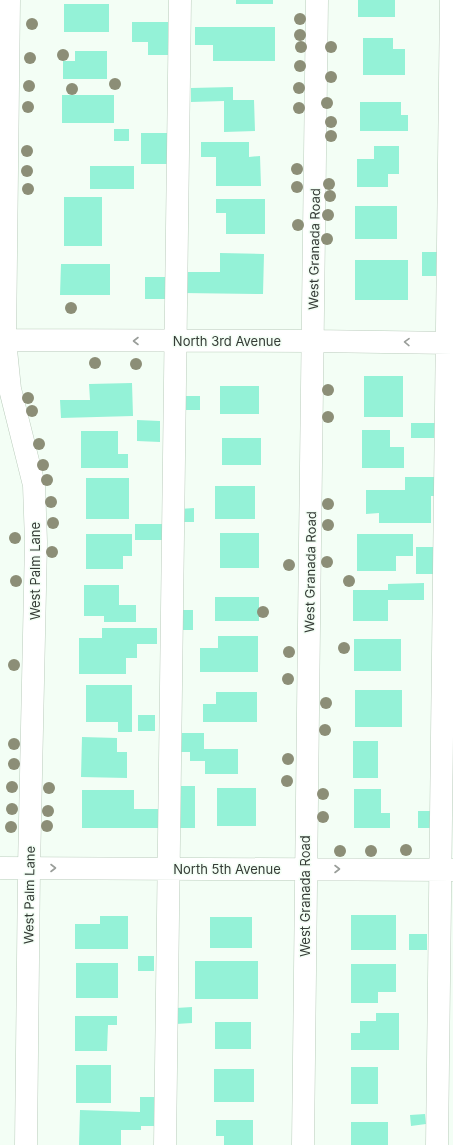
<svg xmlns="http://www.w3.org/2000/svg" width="453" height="1145" viewBox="0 0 453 1145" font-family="Inter,sans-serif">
  <rect width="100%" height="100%" fill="#f3fef5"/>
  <!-- building -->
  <path fill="#94f2d7" d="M236,0H273V4H236Z
    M358,0H395V17H358Z
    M64,4H109V32H64Z
    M132,22H168V55H148V42H132Z
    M195,27H275V61H213V45H195Z
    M363,38H393V49H405V75H363Z
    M75,51H107V79H63V61H75Z
    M233,87V100H254L255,131L224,132V101L191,102V88Z
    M62,95H114V123H62Z
    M360,102H401V115H408V131H360Z
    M114,129H129V141H114Z
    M141,133H167V164H141Z
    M201,142H249V157L260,156L261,186H216V157H201Z
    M374,146H399V174H388V187H357V159H374Z
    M90,166H134V189H90Z
    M64,197H102V246H64Z
    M216,199H265V234H226V213H216Z
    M355,206H397V239H355Z
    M422,252H442V276H422Z
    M220,253L264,254L263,294L183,293L184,272H220Z
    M355,260H408V300H355Z
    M61,264H110V295H60Z
    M145,277H165V299H145Z
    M364,376H403V417H364Z
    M132,383L133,416L61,418L60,400H90L89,384Z
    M220,386H259V414H220Z
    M182,396H200V410H182Z
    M137,420L160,421V442L137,441Z
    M411,423H439V438H411Z
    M362,430H390V447H404V468H362Z
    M81,431H118V454H128V468H81Z
    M222,438H261V465H222Z
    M405,477H435V496H431V523H379V513L366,514V490H405Z
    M86,478H129V519H86Z
    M215,486H255V519H215Z
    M194,508V522H180V509Z
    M135,524H163V540H135Z
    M220,533H259V568H220Z
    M86,534H132V556H123V569H86Z
    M357,534H413V556H396V571H357Z
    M416,547H437V574H416Z
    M424,583V600H388V621H353V590H388V584Z
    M84,585H119V605H136V622H104V616H84Z
    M215,597H259V621H215Z
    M178,610H193V630H178Z
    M102,628H157V644H137V658H126V674H79V638H102Z
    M218,636H258V672H200V648H218Z
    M354,639H401V671H354Z
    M86,685H132V732H118V722H86Z
    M355,690H402V727H355Z
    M216,692H257V722H203V704H216Z
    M138,715H155V731H138Z
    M177,733H204V749H238V774H205V761H190V752H177Z
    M82,737L117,738V752H127V778L81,777Z
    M353,741H378V778H353Z
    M176,786H195V828H176Z
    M217,788H256V826H217Z
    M354,789H381V813H390V828H354Z
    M82,790H134V809H162V828H82Z
    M418,811H433V828H418Z
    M351,915H396V950H351Z
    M100,916H128V949H75V924H100Z
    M210,917H252V948H210Z
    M409,934H427V950H409Z
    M138,956H154V971H138Z
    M195,961H258V999H195Z
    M76,963H118V998H76Z
    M351,964H396V992H378V1003H351Z
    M192,1007V1023L176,1024V1008Z
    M376,1013H399V1050H351V1033H360V1021H376Z
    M75,1016H117V1025H108L107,1051H75Z
    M215,1022H251V1049H215Z
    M76,1065H111V1103H76Z
    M351,1067H378V1104H351Z
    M214,1069H254V1102H214Z
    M140,1097H155L154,1126H141V1130H121V1145H79L80,1110L140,1112Z
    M425,1114L426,1124L411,1126L410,1115Z
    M216,1120H253V1145H224V1136H216Z
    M351,1122H388V1145H351Z"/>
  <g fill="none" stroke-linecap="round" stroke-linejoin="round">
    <defs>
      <path id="minor" d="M9,0L5,340L10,389L34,485L36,542L29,868L26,1145
        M0,340L313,341L453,343
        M0,868L453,870
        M165,1145L180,0
        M303,1145C306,763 313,382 317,0
        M437,1145C443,763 445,382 451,0"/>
    </defs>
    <!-- minor casing -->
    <use href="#minor" stroke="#bbcdbd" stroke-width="23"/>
    <!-- minor -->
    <use href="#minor" stroke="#fff" stroke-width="22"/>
  </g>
  <!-- trees -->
  <g fill="#8c8e77">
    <circle cx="300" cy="19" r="6"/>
    <circle cx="32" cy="24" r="6"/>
    <circle cx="300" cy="35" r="6"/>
    <circle cx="301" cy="47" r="6"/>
    <circle cx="331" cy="47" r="6"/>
    <circle cx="63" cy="55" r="6"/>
    <circle cx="30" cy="58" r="6"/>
    <circle cx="300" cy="66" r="6"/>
    <circle cx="331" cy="77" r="6"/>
    <circle cx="115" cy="84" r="6"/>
    <circle cx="29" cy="86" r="6"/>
    <circle cx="299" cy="88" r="6"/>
    <circle cx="72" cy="89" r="6"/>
    <circle cx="327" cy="103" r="6"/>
    <circle cx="28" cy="107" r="6"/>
    <circle cx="299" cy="108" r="6"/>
    <circle cx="331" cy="122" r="6"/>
    <circle cx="331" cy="136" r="6"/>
    <circle cx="27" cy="151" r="6"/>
    <circle cx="297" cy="169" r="6"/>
    <circle cx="27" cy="171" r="6"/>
    <circle cx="329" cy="184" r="6"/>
    <circle cx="297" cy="187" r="6"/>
    <circle cx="28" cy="189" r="6"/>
    <circle cx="330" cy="196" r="6"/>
    <circle cx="328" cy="215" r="6"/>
    <circle cx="298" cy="225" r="6"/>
    <circle cx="327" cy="239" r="6"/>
    <circle cx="71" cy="308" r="6"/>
    <circle cx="95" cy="363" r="6"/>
    <circle cx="136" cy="364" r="6"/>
    <circle cx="328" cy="390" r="6"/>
    <circle cx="28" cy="398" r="6"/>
    <circle cx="32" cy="411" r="6"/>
    <circle cx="328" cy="417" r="6"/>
    <circle cx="39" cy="444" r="6"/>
    <circle cx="43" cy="465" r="6"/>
    <circle cx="47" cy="480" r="6"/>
    <circle cx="51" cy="502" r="6"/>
    <circle cx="328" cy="504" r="6"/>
    <circle cx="53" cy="523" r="6"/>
    <circle cx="328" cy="525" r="6"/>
    <circle cx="15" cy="538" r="6"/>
    <circle cx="52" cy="552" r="6"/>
    <circle cx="327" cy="562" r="6"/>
    <circle cx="289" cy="565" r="6"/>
    <circle cx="16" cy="581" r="6"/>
    <circle cx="349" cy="581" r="6"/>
    <circle cx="263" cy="612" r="6"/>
    <circle cx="344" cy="648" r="6"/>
    <circle cx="289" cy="652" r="6"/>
    <circle cx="14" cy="665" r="6"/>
    <circle cx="288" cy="679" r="6"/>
    <circle cx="326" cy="703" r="6"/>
    <circle cx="325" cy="730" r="6"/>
    <circle cx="14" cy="744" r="6"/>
    <circle cx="288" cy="759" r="6"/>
    <circle cx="14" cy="764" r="6"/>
    <circle cx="287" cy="781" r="6"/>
    <circle cx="12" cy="787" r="6"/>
    <circle cx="49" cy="788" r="6"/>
    <circle cx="323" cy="794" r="6"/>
    <circle cx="12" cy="809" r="6"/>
    <circle cx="48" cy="811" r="6"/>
    <circle cx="323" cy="817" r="6"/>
    <circle cx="47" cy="826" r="6"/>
    <circle cx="11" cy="827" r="6"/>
    <circle cx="406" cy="850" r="6"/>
    <circle cx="340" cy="851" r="6"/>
    <circle cx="371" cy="851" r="6"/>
  </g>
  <!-- one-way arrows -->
  <defs><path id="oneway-chevron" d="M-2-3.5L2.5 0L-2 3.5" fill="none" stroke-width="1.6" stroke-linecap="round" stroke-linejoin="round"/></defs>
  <g stroke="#9a9e9a">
    <use href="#oneway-chevron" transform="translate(136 341) rotate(-180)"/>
    <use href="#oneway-chevron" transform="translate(407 342) rotate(-179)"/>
    <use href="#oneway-chevron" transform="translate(53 868)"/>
    <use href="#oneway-chevron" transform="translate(337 869)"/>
  </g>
  <g text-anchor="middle" stroke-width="3" stroke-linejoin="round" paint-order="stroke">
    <!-- street labels -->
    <g font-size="13" fill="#353c36" stroke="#f3fef5">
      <text transform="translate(314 249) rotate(-89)" y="5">West Granada Road</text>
      <text x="227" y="346">North 3rd Avenue</text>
      <text transform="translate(35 571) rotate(-90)" y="5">West Palm Lane</text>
      <text transform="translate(310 572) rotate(-89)" y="5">West Granada Road</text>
      <text x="227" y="874">North 5th Avenue</text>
      <text transform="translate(29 895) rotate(-89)" y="5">West Palm Lane</text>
      <text transform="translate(305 896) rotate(-90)" y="5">West Granada Road</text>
    </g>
  </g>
</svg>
